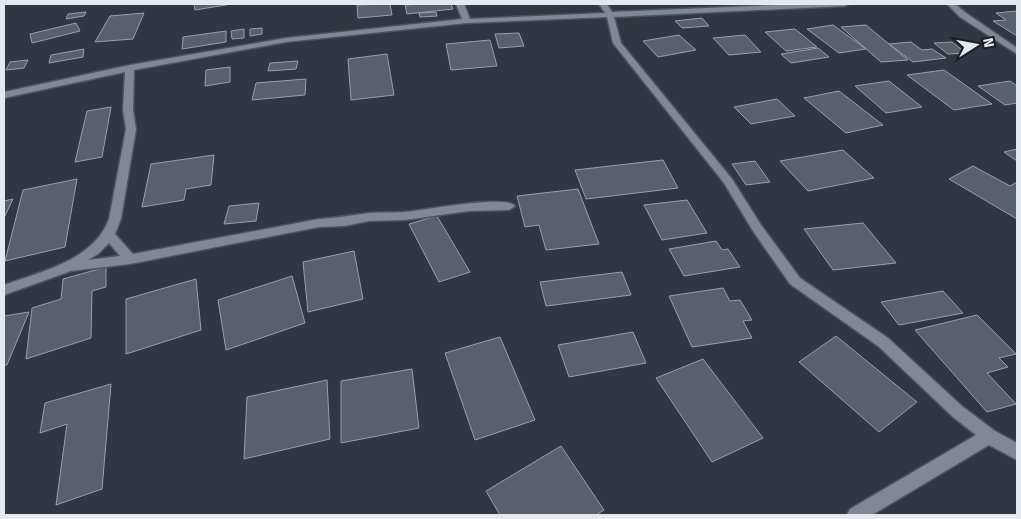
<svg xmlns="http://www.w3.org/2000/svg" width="1021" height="519" viewBox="0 0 1021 519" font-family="'Fira Sans',sans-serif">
  <rect width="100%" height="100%" fill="#2e3743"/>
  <!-- building -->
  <path fill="#57616e" stroke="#96a1af" d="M194,4H232L195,10Z
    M390,4L392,15L358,18L357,5Z
    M420,4H451L453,9L407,14L405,5Z
    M1017,11V36L993,21L1006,20L996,13Z
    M86,12L84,16L66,19L68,14Z
    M436,12L437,16L420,17L419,13Z
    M144,13L133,39L95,42L110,16Z
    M702,18L709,26L682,28L675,21Z
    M76,23L80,31L32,43L30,34Z
    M833,25L866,49L839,53L807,29Z
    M866,25L908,60L881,62L841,27Z
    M262,28V34L250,36V29Z
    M244,29V38L232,39L231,31Z
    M795,29L817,47L786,51L765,32Z
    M226,31V42L182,49L183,37Z
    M519,33L524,46L499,48L495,34Z
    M679,35L696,50L658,57L643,41Z
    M745,35L761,52L729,55L713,38Z
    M490,40L497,66L451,70L446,44Z
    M911,42L922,50L932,49L946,58L913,62L889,44Z
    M952,42L966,53L948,54L934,43Z
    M818,48L829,57L791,63L781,54Z
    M84,49L83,57L49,63L51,55Z
    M387,54L394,95L351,100L348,59Z
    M28,60L24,68L6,70L10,62Z
    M298,61L296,69L268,71L270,63Z
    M230,67V82L205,86L206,70Z
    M944,70L992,104L954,110L907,75Z
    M306,79L305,95L252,100L256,83Z
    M889,81L922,107L886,113L855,86Z
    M1010,81L1017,86V103L1005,105L978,86Z
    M839,91L883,125L846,133L804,98Z
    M777,99L795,116L751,124L734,107Z
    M111,107L102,157L75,162L87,111Z
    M1017,149V161L1004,152Z
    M843,150L874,178L808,191L780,161Z
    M214,155L211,185L186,189L184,200L142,207L151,164Z
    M663,160L678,188L586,199L575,170Z
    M755,161L770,182L746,185L732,164Z
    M973,166L1010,186L1017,182V219L949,179Z
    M77,179L65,247L5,261L23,190Z
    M578,189L599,244L546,250L539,225L525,227L517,196Z
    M13,199L4,218V201Z
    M687,200L707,233L662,240L644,205Z
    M259,203L256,221L224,224L229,206Z
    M437,216L470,272L439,282L409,224Z
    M863,223L896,263L833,270L804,229Z
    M716,241L722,250L728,249L740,267L684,276L669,249Z
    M354,251L363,299L308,312L303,262Z
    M106,267V287L92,291L91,338L26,359L32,308L61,299L63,279Z
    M622,272L631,295L546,306L540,282Z
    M292,276L305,323L226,350L218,300Z
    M196,279L201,330L126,354V299Z
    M723,288L730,301L740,300L752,320L743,321L752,338L692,347L669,296Z
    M943,291L963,313L899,325L881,302Z
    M29,312L7,365H4V316Z
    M977,315L1016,354L999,358L1008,367L987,373L1016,404L987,412L915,330Z
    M633,332L646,363L569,377L558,345Z
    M836,336L917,402L879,432L799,362Z
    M500,337L535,420L475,440L445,353Z
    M703,359L763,438L712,462L656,378Z
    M412,369L419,428L341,443V381Z
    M327,380L330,439L244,459L247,397Z
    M111,384L102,489L56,505L67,424L40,433L45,403Z
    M561,446L604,510L596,515H500L486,491Z"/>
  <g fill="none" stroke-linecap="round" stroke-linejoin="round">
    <defs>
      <path id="minor" d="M456,4H464L470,19L605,13L599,4H607L612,12L800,4H849L845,6L614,17L621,43L732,179L761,225L800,278L888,338L963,407L995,431L1017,443V460L989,445L872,515H847L850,509L976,435L953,417L878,346L790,284L753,231L724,183L613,43L607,17L467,23L286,42L134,70L133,110L136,129L121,219L115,234L133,254L319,219C336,218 352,215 369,213C381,212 393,213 404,212C422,211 505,194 515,206L509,210L469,211L405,220L369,221L345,226L319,227L130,264L71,271L4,295V285C42,271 93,261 109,219L126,129L123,110L125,72L4,98V92L130,65L286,38L462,19ZM109,243L120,256L88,260L98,254Z
        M947,4H955L966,13L1017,48V54L960,17Z"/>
    </defs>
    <!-- minor casing -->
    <use href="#minor" stroke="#4b535d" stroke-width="3"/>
    <!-- minor -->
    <use href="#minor" fill="#7e8896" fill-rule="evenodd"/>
  </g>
  <!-- border -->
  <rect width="1021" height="519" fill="none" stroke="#e3e9f1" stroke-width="10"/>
  <!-- north arrow -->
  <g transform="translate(976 45) rotate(79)" stroke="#1a1e23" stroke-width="4" paint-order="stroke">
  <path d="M0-4L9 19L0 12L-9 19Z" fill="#e3e9f1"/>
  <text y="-8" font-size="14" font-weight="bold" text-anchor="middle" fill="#e3e9f1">N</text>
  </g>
</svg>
